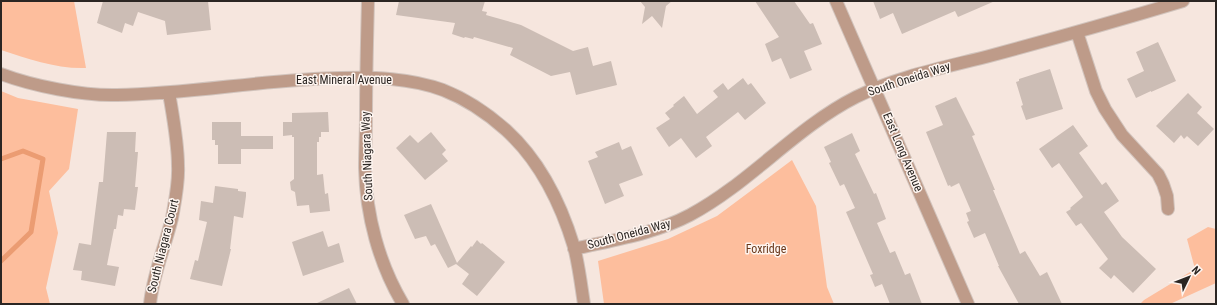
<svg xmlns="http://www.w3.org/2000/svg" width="1217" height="305" viewBox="0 0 1217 305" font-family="'Roboto Condensed',sans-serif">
  <rect width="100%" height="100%" fill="#f6e6de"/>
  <!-- green -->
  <path fill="#fdbe9d" d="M1,1H74L86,68C56,69 29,59 1,50Z
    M1,91L18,98L78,109L69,169L49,191L58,233L46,288L50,304H1Z
    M792,160L816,206L827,287L834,304H604L598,261L668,239L717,216Z
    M1208,227L1216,229V283L1170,304H1140L1144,300L1195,269L1187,239Z"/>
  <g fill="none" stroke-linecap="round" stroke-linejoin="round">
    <!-- stream -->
    <path stroke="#eb9c72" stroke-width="5" d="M1,159L23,151L43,159L31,232L1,261"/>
  </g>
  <!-- building -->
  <path fill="#ccbdb5" d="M103,1H208L211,30L167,35L165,21L138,12L133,26L125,23L122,33L97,23Z
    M399,1H485L482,11L487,12L486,15L521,25L573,51L588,47L593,66L611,61L617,85L576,95L570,72L551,76L510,55L513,48L474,37L473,39L465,37L464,38L452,34L455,23L396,15Z
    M640,1H672L666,6L662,28L652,16L642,24L645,7Z
    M755,1H794L810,24L813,23L822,44L804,51L812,70L790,79L781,58L772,62L765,44L779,37Z
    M873,1H995L958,17L955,11L902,34L893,13L880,19Z
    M1158,42L1176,81L1151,92V91L1136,98L1127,79L1144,71L1136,52Z
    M1050,69L1063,109L1026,120L1021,106L1023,105L1016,82L1019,81V79Z
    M743,78L748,85L751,83L766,103L745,120L738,112L706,137L712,146L696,158L681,138L669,147L656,128L670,119L665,113L674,106L673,105L684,96L697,114L718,97L713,91L723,83L728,90Z
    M1188,93L1202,107L1197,113L1214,129L1198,146L1187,136L1184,139L1181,135L1174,143L1156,126Z
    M956,97L975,135L972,136L995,190H993L1020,254L1025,251L1040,276L1047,272L1062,304H1019L998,266H999L985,233L974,238L967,222L969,221L966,213L971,211L959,183L951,187L950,185L948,186L926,132L943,125L935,106Z
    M328,112L329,132H321V137H319V142H317V175L323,174L325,194L328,193L330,211L310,213L309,205L297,206L295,192L291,190L290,182L294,179V137H292V135L283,136V122H292V113Z
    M212,122H241V136H273V149H241V164H218V145H215V140H212Z
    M1073,125L1088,146L1079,153L1102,185L1106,182L1119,201L1104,212L1122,237L1156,269L1133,293L1114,275L1111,279L1099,268L1108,259L1081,223L1076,226L1066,212L1071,209L1070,208L1083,197L1059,163L1052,168L1039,149Z
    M107,132H136L135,152H138L135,187H138L135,210L124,209L123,216L118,215L116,229H114L107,265L119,267L115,286L81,280L82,271L73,270L79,243L91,245L99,182H103Z
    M431,132L446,150L442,154L448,161L425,180L396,148L410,135L418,143Z
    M852,133L860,151L855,154L874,194L876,193L886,219L877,223L890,253L895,251L905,275L910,273L922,304H890L882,284L875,287L870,275L873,274L846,212L855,208L844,184L840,186L829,163L831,162L824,147Z
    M619,142L622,150L631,146L643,175L619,184L624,196L605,204L588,161L598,157L595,152Z
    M215,186L238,189V191L246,192V196L243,218L234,216L230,249H231L222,286L190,279L195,260L198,261L207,222L199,220L201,201L213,203Z
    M431,204L457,263L471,246L472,247L477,240L481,244L482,243L505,262L477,296L462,284L469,274L456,264L448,268L435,244L431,246L426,236L415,239L404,215Z
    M323,231L328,247L339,243L344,262L303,276L292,242Z
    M349,288L357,304H315Z"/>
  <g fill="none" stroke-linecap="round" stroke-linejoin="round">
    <defs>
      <path id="street" d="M368,1C367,40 366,78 366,116C366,134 365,151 365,168C366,215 379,264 403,304
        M836,1L968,304
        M1077,32L1096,91L1105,109L1122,135L1158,174L1163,184L1167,196L1168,209
        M1,74C33,86 83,96 117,95C192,94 265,79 340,78C374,77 410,78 443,90C466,99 488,114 506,130C540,161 561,204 574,247C579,266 581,285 584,304
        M574,249C613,240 654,234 690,215C750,183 795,128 856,97C898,76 947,67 993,55C1056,38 1120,20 1183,1
        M150,304C153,274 165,247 172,218C175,201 179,183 178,166C178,142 173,117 169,93"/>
    </defs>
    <!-- street casing -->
    <use href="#street" stroke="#d1c3bc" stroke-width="14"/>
    <!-- street -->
    <use href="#street" stroke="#be9b89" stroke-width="12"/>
  </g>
  <g text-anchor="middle" stroke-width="3" stroke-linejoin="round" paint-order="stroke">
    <!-- street labels -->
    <g font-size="12" fill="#2b2623" stroke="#fef5f0">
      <text transform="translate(909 79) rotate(-18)" y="4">South Oneida Way</text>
      <text x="344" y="84">East Mineral Avenue</text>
      <text transform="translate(903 152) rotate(67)" y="4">East Long Avenue</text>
      <text transform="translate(367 156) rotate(-92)" y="4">South Niagara Way</text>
      <text transform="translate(629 234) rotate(-15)" y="4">South Oneida Way</text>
      <text transform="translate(163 246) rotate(-76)" y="4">South Niagara Court</text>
    </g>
    <!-- park labels -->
    <g font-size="12" fill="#6a3719" stroke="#fef5f0">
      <text x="766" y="253">Foxridge</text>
    </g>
  </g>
  <!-- border -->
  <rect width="1217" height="305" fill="none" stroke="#2b2623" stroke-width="4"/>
  <!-- north arrow -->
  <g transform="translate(1189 277) rotate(47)" stroke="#fef5f0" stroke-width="3" paint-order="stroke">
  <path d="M0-3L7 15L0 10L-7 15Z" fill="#2b2623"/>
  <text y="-6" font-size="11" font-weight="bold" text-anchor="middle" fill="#2b2623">N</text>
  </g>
</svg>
